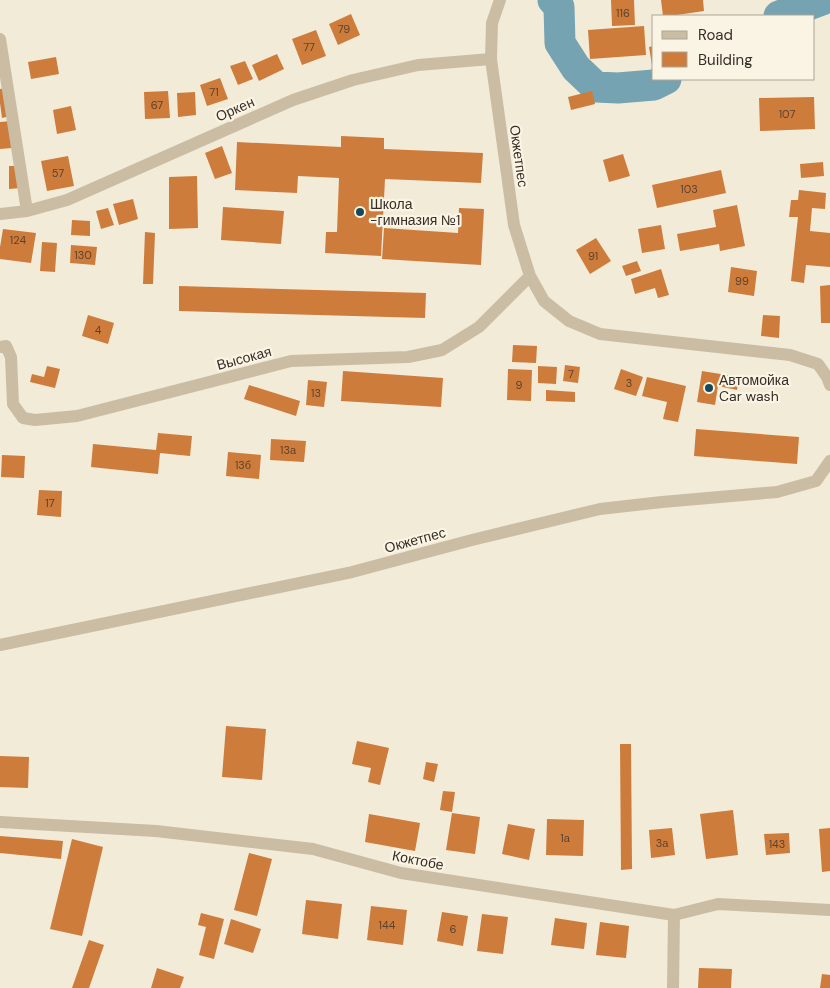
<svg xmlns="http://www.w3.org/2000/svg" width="830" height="988" viewBox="0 0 830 988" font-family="'DM Sans',sans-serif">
  <rect width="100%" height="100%" fill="#f2ebd8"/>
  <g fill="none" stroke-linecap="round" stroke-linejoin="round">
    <!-- river -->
    <path stroke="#76a3b1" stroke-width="31" d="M553,0L559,7L560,43L576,68L596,87L618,88L654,85L666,79
      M779,16L822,0"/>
  </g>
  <!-- building -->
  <path fill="#cd7c3c" d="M611,0H634L635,25L612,26Z
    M661,0H703L704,11L677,15V16H663Z
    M351,14L360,35L338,45L329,24Z
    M644,26L646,55L590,59L588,30Z
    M316,30L326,56L302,65L292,39Z
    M654,46V65H652L649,47Z
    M277,54L284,69L259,81L252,65Z
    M56,57L59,74L31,79L28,62Z
    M245,61L253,79L238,85L230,66Z
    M220,78L228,99L207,106L200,85Z
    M6,88L10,116L2,118L0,103V89Z
    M168,91L170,118L145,119L144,92Z
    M592,91L595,104L571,110L568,97Z
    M195,92L196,115L178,117L177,93Z
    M814,97L815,129L760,131L759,98Z
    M71,106L76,130L57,134L53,110Z
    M11,121L12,148L0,149V122Z
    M341,136L384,138V149L483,153L481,183L385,179L381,256L325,253L326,232H337L339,178L298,176L297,193L235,190L237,142L341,147Z
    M222,146L232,173L215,179L205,153Z
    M623,154L630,176L609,182L603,160Z
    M68,156L74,186L47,191L41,161Z
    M823,162L824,176L801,178L800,164Z
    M9,166H21V188L9,189Z
    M721,170L726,193L657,208L652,185Z
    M197,176L198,228L169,229V177Z
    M799,190L826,193L825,209L812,208L810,231L830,233V267L806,265L804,283L791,281L798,217H789L791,200H798Z
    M133,199L138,219L119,225L113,204Z
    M737,205L745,246L720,251L719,244L680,251L677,234L716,227L713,210Z
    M223,207L284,211L281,244L221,240Z
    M108,208L114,225L101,229L96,211Z
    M459,208L484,209L481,265L382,259L384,228L458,233Z
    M72,220L90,221V236L71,235Z
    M661,225L665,249L642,253L638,229Z
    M3,229L36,233L31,263L0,259V247Z
    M145,232L155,233L153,284H143Z
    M596,238L611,261L590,274L576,250Z
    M42,242L57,243L55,272L40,271Z
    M71,245L97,247L95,265L70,263Z
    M637,261L641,271L626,276L622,266Z
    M731,267L757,271L754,296L728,292Z
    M661,269L669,295L658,298L655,288L635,294L631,279Z
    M830,285V323H821L820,286Z
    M179,286L426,293L425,318L179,311Z
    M88,315L114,323L108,344L82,336Z
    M763,315L780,316L779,338L761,336Z
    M513,345L537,346L536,363L512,362Z
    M565,365L580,367L578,383L563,381Z
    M47,366L60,369L55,388L30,382L32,374L44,377Z
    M538,366L557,367L556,384L538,383Z
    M508,369L532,370L531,401L507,400Z
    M621,369L643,377L636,396L614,389Z
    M343,371L443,378L441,407L341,401Z
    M702,371L739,377L737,390L718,386L715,405L697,402Z
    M647,377L686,386L678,422L663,419L667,402L642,396Z
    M308,380L327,382L324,407L306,405Z
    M249,385L300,401L296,416L244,399Z
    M546,390L575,392V402L546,401Z
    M696,429L799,437L797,464L694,456Z
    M158,433L192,436L190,456L160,453L158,474L91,467L93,444L156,450Z
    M271,439L306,441L304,462L270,460Z
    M228,452L261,455L259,479L226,476Z
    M2,455L25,456L24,478L1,477Z
    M39,490L62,491L61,517L37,515Z
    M226,726L266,729L262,780L222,777Z
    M357,741L389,748L380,785L368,782L371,768L352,764Z
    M620,744H631L632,869L621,870Z
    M0,756L29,757L28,788L0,787Z
    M426,762L438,764L434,782L423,779Z
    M443,791L455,792L452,812L440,810Z
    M733,810L738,855L706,859L700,814Z
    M452,813L480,817L475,854L446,850Z
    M369,814L420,823L415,851L365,842Z
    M547,819L584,820L583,856L546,855Z
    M508,824L535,829L529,860L502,854Z
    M672,828L675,855L651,858L649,830Z
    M830,828V871L822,872L819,829Z
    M789,833L790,853L766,855L764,834Z
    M0,836L63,841L61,859L0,853Z
    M72,839L103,847L82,936L50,929Z
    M249,853L272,859L257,916L234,910Z
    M306,900L342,904L338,939L302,934Z
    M371,906L407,910L403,945L367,940Z
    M442,912L468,916L463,946L437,941Z
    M201,913L224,919L214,959L199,955L206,927L198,925Z
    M482,914L508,917L503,954L477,951Z
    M555,918L587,923L584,949L551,945Z
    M231,919L261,929L253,953L224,944Z
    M600,922L629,926L626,958L596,955Z
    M89,940L104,945L89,988H72Z
    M157,968L184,977L180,988H151Z
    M699,968L732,969L731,988H698Z
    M822,974L830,975V988H820Z"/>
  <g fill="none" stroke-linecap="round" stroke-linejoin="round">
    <!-- street -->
    <path stroke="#cbbda4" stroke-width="12" d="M500,0L492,23L491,59L514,225L530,276L544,301L569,321L600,334L790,355L818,364L827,377L830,385
      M0,39L27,211
      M0,214L27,211L67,200L293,100L353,80L418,65L491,59
      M0,347L6,346L11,357L13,404L23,418L35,420L77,416L291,361L408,357L442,350L479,327L530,276
      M0,645L352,572L472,540L600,509L662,502L777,492L816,481L830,461
      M0,822L156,831L313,849L401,873L674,915L718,904L830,910
      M673,988L674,915"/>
  </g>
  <!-- markers -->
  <g fill="#194859" stroke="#faf4e4" stroke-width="2">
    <circle cx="360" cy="212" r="5"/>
    <circle cx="709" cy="388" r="5"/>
  </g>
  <g text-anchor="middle" stroke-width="4.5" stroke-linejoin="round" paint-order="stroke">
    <!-- number labels -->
    <g font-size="11" fill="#5c422c">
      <text x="623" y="17">116</text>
      <text x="344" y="33">79</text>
      <text x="309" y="51">77</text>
      <text x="214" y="96">71</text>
      <text x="157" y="109">67</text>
      <text x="787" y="118">107</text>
      <text x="58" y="177">57</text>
      <text x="689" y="193">103</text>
      <text x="18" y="244">124</text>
      <text x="83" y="259">130</text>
      <text x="593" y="260">91</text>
      <text x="742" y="285">99</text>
      <text x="98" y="334">4</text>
      <text x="571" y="378">7</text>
      <text x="629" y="387">3</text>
      <text x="519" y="389">9</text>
      <text x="316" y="397">13</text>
      <text x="288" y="454">13а</text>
      <text x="243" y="469">13б</text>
      <text x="50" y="507">17</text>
      <text x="565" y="842">1а</text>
      <text x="662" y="847">3а</text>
      <text x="777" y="848">143</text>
      <text x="387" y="929">144</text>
      <text x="453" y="933">6</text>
    </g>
    <!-- street labels -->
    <g font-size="14" fill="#362e26" stroke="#faf4e4">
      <text transform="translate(235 109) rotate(-24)" y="5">Оркен</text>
      <text transform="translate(519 156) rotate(82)" y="5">Окжетпес</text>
      <text transform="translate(244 358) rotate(-15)" y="5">Высокая</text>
      <text transform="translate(415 540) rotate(-15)" y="5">Окжетпес</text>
      <text transform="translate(418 860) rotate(11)" y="5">Коктобе</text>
    </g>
    <!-- poi labels -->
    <g font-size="14" fill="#362e26" stroke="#faf4e4" text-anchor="start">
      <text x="370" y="209">Школа<tspan x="370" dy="16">-гимназия №1</tspan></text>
      <text x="719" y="385">Автомойка<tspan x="719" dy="16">Car wash</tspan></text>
    </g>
  </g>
  <!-- legend -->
  <rect x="652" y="15" width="162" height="65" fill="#faf4e4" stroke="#aca598"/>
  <rect x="662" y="31" width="25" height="8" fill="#cbbda4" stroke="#aca598"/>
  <text x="698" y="40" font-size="15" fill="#362e26">Road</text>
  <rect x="662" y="52" width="25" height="15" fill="#cd7c3c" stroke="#aca598"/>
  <text x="698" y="65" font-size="15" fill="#362e26">Building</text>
</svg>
